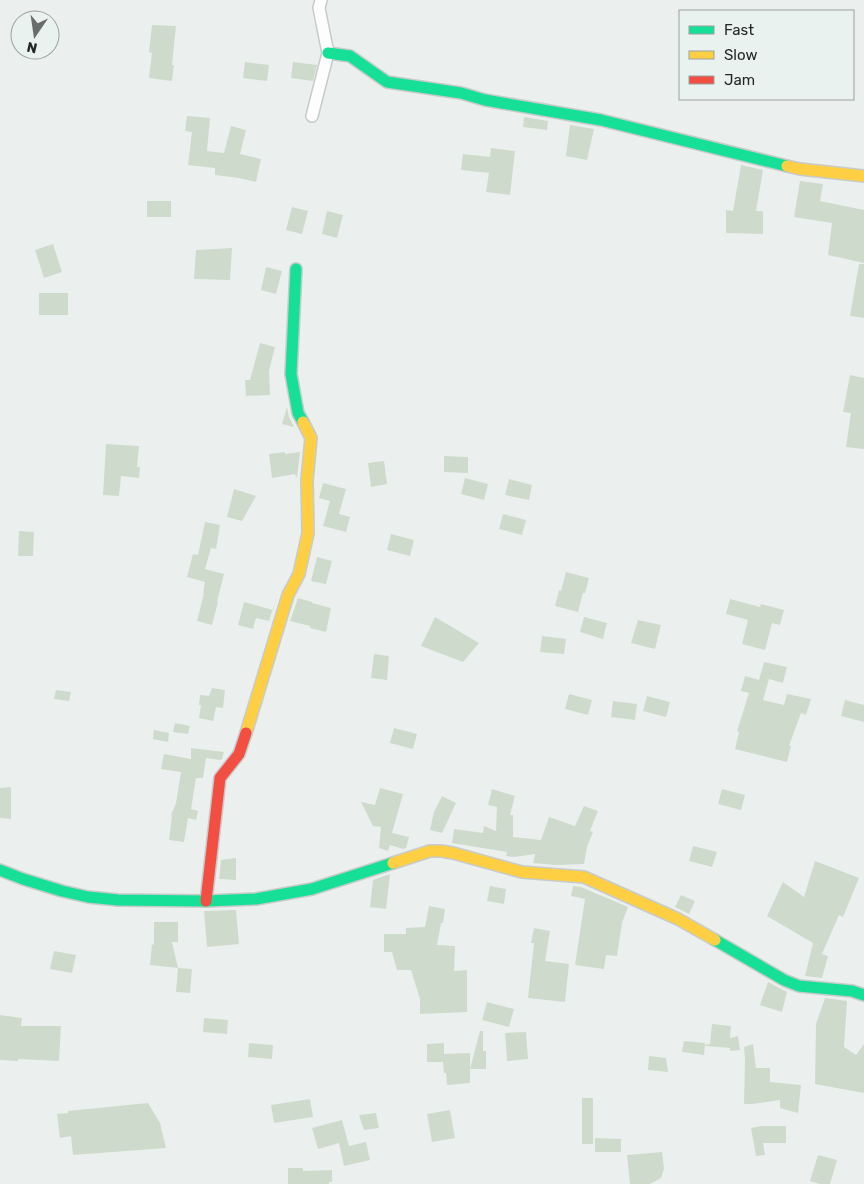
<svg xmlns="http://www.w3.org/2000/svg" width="864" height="1184" viewBox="0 0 864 1184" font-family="Rubik,sans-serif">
  <rect width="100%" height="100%" fill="#ebf0ee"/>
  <!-- building -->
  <path fill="#cedbcc" d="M152,25L176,26L172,65H174L172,81L149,78L152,53L149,52Z
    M245,62L269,65L267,81L243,78Z
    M293,62L317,65L313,81L291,78Z
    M187,116L210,118L207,151L224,153L231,126L246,130L240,154L261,159L256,182L239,178L215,175V168L188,165L192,132L185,131Z
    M524,117L548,121L547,130L523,127Z
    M570,125L594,129L587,160L566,156Z
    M491,148L515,151L510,195L486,192L489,173L461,170L463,154L490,157Z
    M741,165L763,170L756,211H763V234L726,233V210L733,211Z
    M800,181L823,184L820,201L864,210V263L828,255L832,223L794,217Z
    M147,201H171V217H147Z
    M292,207L308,211L302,234L286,230Z
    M327,211L343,215L337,238L322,234Z
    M53,244L62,272L44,278L35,250Z
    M232,248L230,280L194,279L196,250Z
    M859,264H864V318L850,316Z
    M266,267L282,271L276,294L261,290Z
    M39,293H68V315H39Z
    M260,343L275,347L269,371L270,395L246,396L245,380H250Z
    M850,375L864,378V449L846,447L851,413L843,412Z
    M287,407L289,417L294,427L282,424Z
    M106,444L139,446L137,467H140L139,478L121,476L119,496L103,495Z
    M285,452V454L300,452L297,477H296L295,474L272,478L269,454Z
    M444,456L468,457V473L444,472Z
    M384,461L387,484L371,487L368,463Z
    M465,478L488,484L484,500L461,494Z
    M509,479L532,485L529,500L505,495Z
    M323,483L346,489L339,514L350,517L346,532L323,526L330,501L319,498Z
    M234,489L256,496L242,521L227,517Z
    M503,514L526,520L522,535L499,529Z
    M205,522L220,525L216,549L211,548L205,569L224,574L217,602H218L212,625L197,621L204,593H203L205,582L187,577L193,554L198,555Z
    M19,531L34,532L33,556H18Z
    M391,534L414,540L410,556L387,550Z
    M317,557L332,561L326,584L311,581Z
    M566,572L589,578L585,593H583L578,612L555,606L559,590L561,591Z
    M276,598V599L269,621L256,618L253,629L238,625L244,602L273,610Z
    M298,598L312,602V603L331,608L326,632L310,628V626L290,621Z
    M730,599L760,607L761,604L784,610L780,625L772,623L765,650L742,644L748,620L726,614Z
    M435,617L479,643L463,662L421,646Z
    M584,617L607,623L603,639L580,632Z
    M638,620L661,625L655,649L631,643Z
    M542,636L566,639L564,654L540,652Z
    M374,654L389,656L387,680L371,678Z
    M764,662L787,667L783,683L769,679L763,700L784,705L787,694L811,699L806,715L801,713L789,746H791L787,762L735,749L739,732L737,731L749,693L741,691L745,676L759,680Z
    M212,688L225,690L223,708L216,707L213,721L199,718L201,705H199L200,695L209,696Z
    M56,690L71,692L69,701L54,699Z
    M569,694L592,700L588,715L565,709Z
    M647,696L670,702L666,717L643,711Z
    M845,700L864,705V722L841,716Z
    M613,701L637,704L635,720L611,717Z
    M175,723L190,726L188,734L173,732Z
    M394,728L417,734L413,749L390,743Z
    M154,730L169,733L168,742L153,739Z
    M191,748L224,752L222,759L221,760L206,758L203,778H196L191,809L198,811L196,820L188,818L184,842L169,840L172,815H171L176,803L181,772L161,769L164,754L191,759Z
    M11,787V819L0,818V788Z
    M380,788L403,794L392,833L409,837L406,848L403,849L390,845L388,851L379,848L381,827L373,826L361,802L375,805Z
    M492,789L515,796L510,815H513V837L541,840L549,817L575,826L584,806L598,811L590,831L593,832L587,847L584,864L555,865L533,863L535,854L514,857L506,856L507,852L452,843L454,829L483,833L484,826L496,831L497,807L488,805Z
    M722,789L745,795L741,810L718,804Z
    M442,796L456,803L442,833L430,830L434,812Z
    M693,846L717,852L712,867L689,861Z
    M236,858V880L219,879L221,860Z
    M815,861L859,878L843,917L839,915L822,954L828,956L822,978L805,976L813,943L767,916L783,882L804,897Z
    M390,874L386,909L370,907L373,880Z
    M490,886L506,889L504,904L487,901Z
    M573,886L581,887L628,907L622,923L617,956L606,955L604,969L575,965L585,899L571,896Z
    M681,895L695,901L689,914L675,907Z
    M429,906L445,909L443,923H441L437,945L455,946L454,971L467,970V1012L420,1014V999L411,970H397L392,952H384V934H406V928L425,927Z
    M236,910L239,944L207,947L204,911Z
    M154,922H178V942H172L178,968L192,969L190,993L176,992L178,968L150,965L152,944L154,945Z
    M534,928L550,931L545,961L569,964L565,1002L528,998L534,943H531Z
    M54,951L76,955L72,973L50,969Z
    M768,982L787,992L782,1012L760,1005Z
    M825,998L847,1001L844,1047L856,1055L864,1044V1093L815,1084L816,1024Z
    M487,1002L514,1009L509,1027L482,1020Z
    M0,1015L22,1018L21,1026H61L59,1061L18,1059V1061L0,1060Z
    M204,1018L228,1020L227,1034L203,1032Z
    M712,1024L731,1026L730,1038L738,1036L740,1050L730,1051V1048L706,1046L705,1045L710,1044Z
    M480,1031H483V1051H486V1069H470Z
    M526,1032L528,1059L507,1061L505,1033Z
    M684,1041L705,1043L704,1055L682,1052Z
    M249,1043L273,1045L272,1059L248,1057Z
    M444,1043V1054L470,1053V1083L447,1085L446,1073H444L443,1062H427V1044Z
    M753,1044L756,1068H770V1082L801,1085L798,1113L780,1108V1100L753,1104H744L745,1059L744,1047Z
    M649,1056L666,1058L668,1072L648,1070Z
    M582,1098H593V1144H582Z
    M310,1099L313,1117L274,1123L271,1105Z
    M148,1103L160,1123L166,1148L73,1155L71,1136L60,1138L57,1114L68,1113V1111Z
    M450,1110L455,1138L432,1142L427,1114Z
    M376,1113L379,1128L364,1130L359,1115Z
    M342,1120L349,1146L366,1142L370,1160L344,1166L339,1143L318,1149L312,1128Z
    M762,1126H786V1143H763L765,1155L756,1156L751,1128Z
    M595,1138L621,1139V1152H595Z
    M662,1152L664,1169L661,1178L650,1184H630L627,1155Z
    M818,1155L837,1160L830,1184H820L810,1181Z
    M288,1168H303V1171L332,1170V1182H329V1184H288Z"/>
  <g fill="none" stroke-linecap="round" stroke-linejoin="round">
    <defs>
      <path id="street" d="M312,116L328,53L319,8L321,0"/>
      <path id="fast" d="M328,53L350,56L387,82L461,93L485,100L601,120L787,166
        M296,269L291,374L298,413L303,422
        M0,870L23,879L62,891L88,897L118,900L206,901L256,899L312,889L393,863
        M715,940L784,980L799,986L852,991L864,995"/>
      <path id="slow" d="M787,166L800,169L864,176
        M246,733L288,595L299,574L308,533L307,480L311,438L303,422
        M393,863L430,851H441L453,853L522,872L584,877L678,919L715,940"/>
      <path id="jam" d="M206,901L220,778L239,754L246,733"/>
    </defs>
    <!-- street casing -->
    <use href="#street" stroke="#c7cbca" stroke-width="14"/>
    <!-- fast casing -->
    <use href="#fast" stroke="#c7cbca" stroke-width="14"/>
    <!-- slow casing -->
    <use href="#slow" stroke="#c7cbca" stroke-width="14"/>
    <!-- jam casing -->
    <use href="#jam" stroke="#c7cbca" stroke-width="14"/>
    <!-- street -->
    <use href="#street" stroke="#fcfdfc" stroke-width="11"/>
    <!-- fast -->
    <use href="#fast" stroke="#16e098" stroke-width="11"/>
    <!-- slow -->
    <use href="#slow" stroke="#ffcf43" stroke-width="11"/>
    <!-- jam -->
    <use href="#jam" stroke="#f24e42" stroke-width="11"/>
  </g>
  <!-- legend -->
  <rect x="679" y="10" width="175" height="90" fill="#e9f2ee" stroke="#9aa19e"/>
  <rect x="689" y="26" width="25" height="8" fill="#16e098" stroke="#9aa19e"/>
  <text x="724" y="35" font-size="15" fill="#242725">Fast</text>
  <rect x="689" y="51" width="25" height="8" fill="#ffcf43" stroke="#9aa19e"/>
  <text x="724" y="60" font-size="15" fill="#242725">Slow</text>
  <rect x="689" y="76" width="25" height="8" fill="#f24e42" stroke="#9aa19e"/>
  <text x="724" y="85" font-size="15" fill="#242725">Jam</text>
  <!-- north arrow -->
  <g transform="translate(35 35) rotate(193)"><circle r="24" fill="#e9f2ee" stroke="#9aa19e"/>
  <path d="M0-4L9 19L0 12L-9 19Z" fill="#6a6d6b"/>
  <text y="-8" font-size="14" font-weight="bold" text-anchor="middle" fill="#242725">N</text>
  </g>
</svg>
